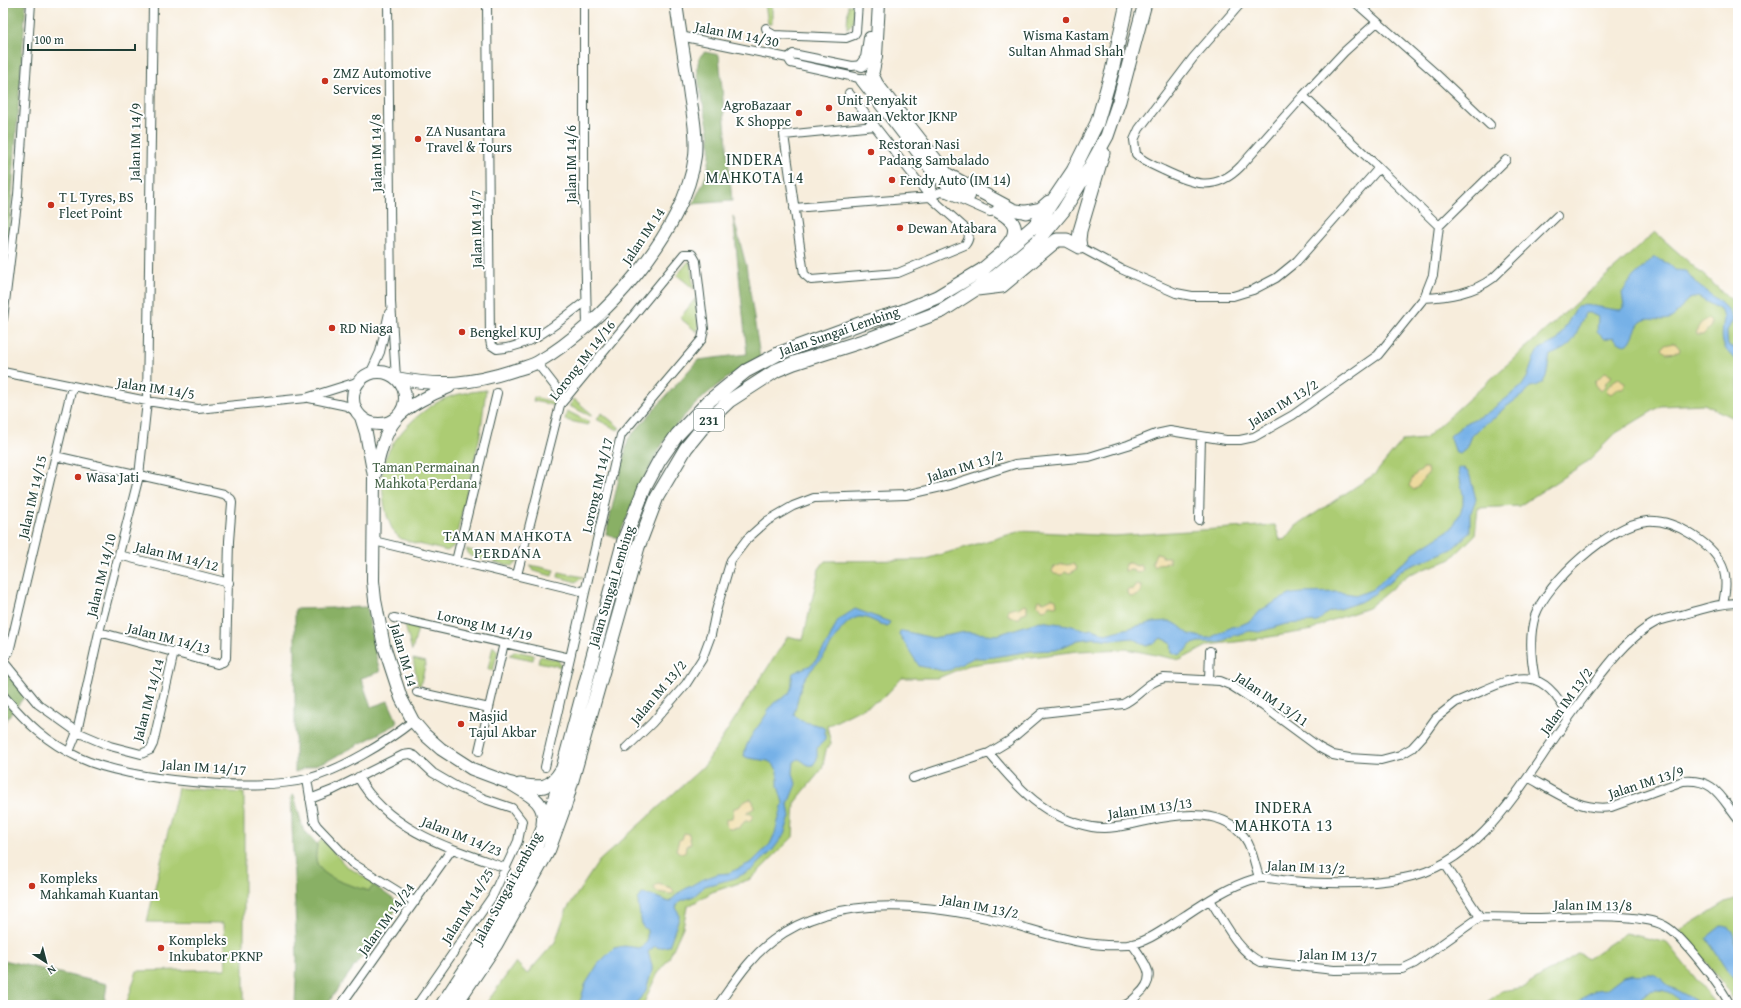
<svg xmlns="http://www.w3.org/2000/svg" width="1741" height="1008" viewBox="0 0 1741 1008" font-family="'Gentium Book Plus',serif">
  <rect width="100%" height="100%" fill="#fff"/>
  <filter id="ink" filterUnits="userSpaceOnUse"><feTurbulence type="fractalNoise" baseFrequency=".025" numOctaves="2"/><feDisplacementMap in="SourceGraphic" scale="8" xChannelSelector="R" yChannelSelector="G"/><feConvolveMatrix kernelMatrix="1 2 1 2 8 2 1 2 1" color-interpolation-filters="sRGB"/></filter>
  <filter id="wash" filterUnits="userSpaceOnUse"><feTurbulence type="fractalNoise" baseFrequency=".012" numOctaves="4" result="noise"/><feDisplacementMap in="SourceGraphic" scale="16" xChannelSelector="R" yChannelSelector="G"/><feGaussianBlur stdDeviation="0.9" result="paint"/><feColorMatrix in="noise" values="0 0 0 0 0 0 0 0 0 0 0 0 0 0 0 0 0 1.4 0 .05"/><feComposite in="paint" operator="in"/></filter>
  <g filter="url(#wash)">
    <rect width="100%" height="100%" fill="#f7eddc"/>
    <!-- green -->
    <path fill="#accc73" stroke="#668454" d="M765,3H772V24H768Z
      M848,5H854L853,23L847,29Z
      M1655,232L1738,306V425L1733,418L1704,404L1661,406L1616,433L1588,461L1519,506L1478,508L1475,535L1450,560L1409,574L1368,608L1327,622L1313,630L1244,641L1209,645L1180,660L1127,649L1078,651L969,665L938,678H902L883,698L827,726L831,744L826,750L822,769L795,802L793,837L751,879L712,892L687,907L683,927L669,958L655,978L643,1005H485L516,962L527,974L555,942L567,909L599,861L705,765L788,636L803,640L819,569L825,561L922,560L1021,531L1114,536L1275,525L1280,540L1286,539L1296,526L1375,474L1402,441L1424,439Z
      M689,261L690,262L694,289L677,275Z
      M695,299L699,326L697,332L680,318Z
      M486,390L480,436L454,546L447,551C437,548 406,542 400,538C390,531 386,513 384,502C382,489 381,475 384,462C391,438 421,409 444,399C457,393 472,392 486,390Z
      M534,397L557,403V406L533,401Z
      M574,399L592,414L591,416L569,406Z
      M567,411L589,422L588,425L565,420Z
      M602,413L620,428L618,430L596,419Z
      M466,549L490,555L488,561L470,556Z
      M495,556L518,562L512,566L494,562Z
      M530,565L554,570L552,576L534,571Z
      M559,572L583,577L576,582L558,577Z
      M405,625L418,628L412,651Z
      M493,646L498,651L493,671L488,669Z
      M516,651L534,655L533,660L509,655Z
      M540,656L558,660L562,667L538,662Z
      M413,659L426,662L420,686L418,685Z
      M178,788L244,793V1005H126L137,971L226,969L224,923L147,922Z
      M322,839L345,865L375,884L369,891C354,886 320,879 316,860C315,856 317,849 317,844Z
      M1738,898V1005H1737L1724,985L1680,930L1726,902Z
      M1626,933L1667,943L1717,1005H1483L1502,991L1524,987L1579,953L1587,959Z"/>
    <!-- forest -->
    <path fill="#89b065" stroke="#54764c" d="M3,3H26L9,233L3,282Z
      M705,52L719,55L732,201L693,204C698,192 706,180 708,167C716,135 700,105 698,74C697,66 698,55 705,52Z
      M733,216L746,265L760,357C718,381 678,414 655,457C642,484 630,511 618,538L606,534L628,439L698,360L747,354Z
      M367,607L374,648L380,672L361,678L371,707L388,701L397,721V724L329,760L295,772V609Z
      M3,667L26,695L9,716L3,726Z
      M294,795L303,829L317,844C317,849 315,856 316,860C320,879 354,886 369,891L374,885L400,904L332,997L328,1005H295L297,959L291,797Z
      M3,960L107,984L104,1005H3Z"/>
    <!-- sand -->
    <path fill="#eeda9e" stroke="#868c69" d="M1708,319L1711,322V326L1703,335H1697C1695,329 1702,320 1708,319Z
      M1673,343L1676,344L1680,349L1679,352L1666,353L1662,349L1665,345Z
      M1605,372L1612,375L1610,379L1606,382L1605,387L1601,391L1597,388L1595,382Z
      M1619,378L1625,383L1624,389H1617L1611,394L1606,391C1607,386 1614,380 1619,378Z
      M1423,468H1427L1428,474C1421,478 1423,484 1414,490L1409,486C1410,483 1413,476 1416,474C1419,471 1421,473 1423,468Z
      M1156,553L1161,554L1162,557H1169V563L1157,564L1155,567L1153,566L1152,563Z
      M1129,563L1137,566L1140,565L1143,569L1142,571L1137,573L1132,570L1125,571V564Z
      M1063,564L1067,565L1073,564L1077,567L1076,570L1070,573L1065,572L1062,575L1054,574L1052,571L1054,567Z
      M1136,585L1141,586V592L1136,596L1130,597L1127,593V590L1133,589Z
      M1052,598L1056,599L1057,605L1055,606L1049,605L1047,609L1043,610L1037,605L1039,600L1044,602Z
      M1024,604L1027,605V612L1021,614L1020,618H1015L1008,615V609L1015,607L1017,609Z
      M750,799L753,801L754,807L753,809L747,812V814L751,813L753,816L750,821H745L739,828L729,829L726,826V819L732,818L734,808L739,807L743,802Z
      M684,833L689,834L691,843L686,846L685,852L680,853L676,850L679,840L682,839Z
      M658,884L672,888L674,893L671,894L657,892L654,888L656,885Z"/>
    <!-- water -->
    <path fill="#76b1e7" stroke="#4a778e" d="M1654,257L1669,264L1675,270L1686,271C1691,276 1694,282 1699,286C1708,293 1731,308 1733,320L1727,331L1728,345L1738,350V364C1735,359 1731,356 1727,351C1719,341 1723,328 1724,316L1719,309L1698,297C1695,298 1691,298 1689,299C1681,304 1678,316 1669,319C1660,322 1648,316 1641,322C1631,331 1633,358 1613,337L1604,339L1597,332L1598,317L1590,313H1585C1574,337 1577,345 1550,355C1546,371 1550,385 1530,387L1524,394L1503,409L1496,417L1483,425L1472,436L1467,448L1460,454L1456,453L1450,436L1467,422L1486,414L1521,387L1527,378L1534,358L1538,350L1558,340L1577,306C1590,303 1607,310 1622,310L1624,307L1622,293L1633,277Z
      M1458,468H1464L1469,473L1476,499L1470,515V532L1452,549L1401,570L1391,581L1374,594L1360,602L1327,613L1317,622L1286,624L1259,632L1250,631L1232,636L1222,642H1199L1190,645L1186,651L1179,655L1172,652L1171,642L1161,638L1155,643L1147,646L1133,638L1112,640L1095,638L1078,640L1056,650L1031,651L987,658H973L950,670L943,671L919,666L899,634L900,631H903L933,638L965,632L997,635L1040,621L1068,625L1087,630L1092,629L1105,634L1154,622L1169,621L1178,625L1189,634L1205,638H1210L1231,627L1239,626L1252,620L1261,610L1279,600L1292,594L1302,593L1337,592L1358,595L1373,589L1397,567L1410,558L1413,553L1452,528L1460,513L1463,505V495Z
      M855,609L890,622L887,627C879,624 867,616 859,617C843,620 834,642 826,653C819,663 809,670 803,682C799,691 797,704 794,714C801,726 816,721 825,729V740L817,748V759L813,765C806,767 804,760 798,759L794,762L793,773L796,784L788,804L790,817L784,835L772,851L752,870L735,878L705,886L694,896L680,901L676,907L679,914V918L669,946L659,948L655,946L648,952L652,965V971L645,993L634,1005H579L585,985L598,964L614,948L624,946L640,948L647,942V930L642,926C641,917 638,909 638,900L642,894L651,895L669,902L680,892L701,880L718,874L729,873L752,862L770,844L775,833L783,803L778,786V771L773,764L768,761L748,758L744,756C746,740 756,730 764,718C768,713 770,706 775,702C780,699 787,697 790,691C793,686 791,680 793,673L813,664L827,644L838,620Z
      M1721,926C1736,926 1732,939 1738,948V986L1706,938Z
      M1633,974C1640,976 1645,973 1652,974C1658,975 1663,981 1668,985C1678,992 1691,996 1700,1005H1678L1679,1001C1673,991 1655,986 1645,994C1642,997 1640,1001 1638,1005H1576L1586,995L1596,990L1606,989L1623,976Z"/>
  </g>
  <g filter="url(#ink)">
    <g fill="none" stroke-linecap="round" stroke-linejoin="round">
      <defs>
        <path id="street" d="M388,3L391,302L396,378
          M487,3L490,340L491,345L497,349C533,347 559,321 586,301
          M584,3V196L587,325
          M1241,3L1193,58L1139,129L1134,140L1136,154C1142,161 1154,166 1163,170C1192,184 1215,193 1241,166L1303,96L1379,168
          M1356,3L1435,73L1490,125
          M766,28L767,31L774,35L846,38L854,35L856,32L858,3
          M680,36L788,58
          M788,58L793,54L852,66L862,65
          M788,58L791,63L859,78
          M849,93L930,197L967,230C970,236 969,240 965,245L898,273L811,280L804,274L784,135L875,126
          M1303,96L1344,52L1377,22
          M930,197L934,173
          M794,208L930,197L940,192L947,193L990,212L998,211
          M1439,226L1506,160
          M1424,298C1449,297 1473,293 1493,278L1557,216
          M3,319L18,195L31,3
          M537,363L565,399
          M3,372L147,401L198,409L306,398L360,381
          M370,374L380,352L389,313
          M309,398L347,406L358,413
          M55,456L224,494L231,499L232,503L229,541L226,658L223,662L217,664L99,632
          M1199,520L1201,436
          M374,541L585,592
          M119,555L229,583
          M456,561L497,393
          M517,575L560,405L684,254H692L696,261L704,329L702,339L693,350L621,435L545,767
          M394,618L570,658
          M3,658L9,652L72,387
          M3,661L38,704L77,732L110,746L141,754L150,750L153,744L174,652
          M1535,679C1531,659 1529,635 1535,616C1547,582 1611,524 1647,521C1674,519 1716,544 1724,571C1727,582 1725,593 1723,604
          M1209,680L1210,651
          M417,692L489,708
          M3,695C27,723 46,742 80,758C129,781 255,792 307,779C341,770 387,742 413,721
          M626,748L652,723L686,684L702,659L711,635L716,611L731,560L747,539L767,521L793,506L814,498L906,495L950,485L1015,464L1089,457L1128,445L1156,434L1170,431L1226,440H1240L1254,437L1293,415L1378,355L1424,298L1433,275L1439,226L1379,168L1297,261L1276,278L1253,290L1233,296H1192L1176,293L1121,269L1080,247
          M479,751L504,643
          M69,752L77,732L99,632L139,476L147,401L153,3
          M989,753C1019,789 1044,818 1092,827C1110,830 1128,825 1146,821C1178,814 1229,806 1248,843C1253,853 1255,866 1259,877
          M358,777C388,831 452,849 506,868
          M1528,777C1553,791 1581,812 1611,807L1683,781C1715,778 1721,798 1738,819
          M913,778L989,753L1009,741L1042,713L1123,704C1139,697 1146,682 1164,678L1220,681L1230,685L1263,706L1320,748L1333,755L1349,758L1381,760L1400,755L1412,748L1423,736L1436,718L1456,702C1508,682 1537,654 1569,717
          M307,779L314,821L317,826L352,863L415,902
          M310,799L333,790L403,755L410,754L415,756L433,773L457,787L485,799L512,808L522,821L518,841L492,897L417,1005
          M1445,864L1480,917C1500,917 1519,918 1538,918C1570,917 1638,912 1665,926C1681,934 1722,988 1730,1005
          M1210,900C1225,922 1237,951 1261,962L1334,970L1402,969L1415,963L1480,917
          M341,1005L452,849
          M718,1005C734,983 749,958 772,941C835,892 932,904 1004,922C1046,933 1083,948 1127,945C1148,943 1168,926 1186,915C1207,901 1230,886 1254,879C1265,876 1279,880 1290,881C1327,884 1368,885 1404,878C1471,866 1512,801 1547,749C1562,727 1577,706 1593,685C1609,663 1631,635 1656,622C1665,618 1676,617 1685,614C1703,609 1720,603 1738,603
          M1125,1005C1130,1003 1134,999 1138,995C1159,977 1145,963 1132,944"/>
        <path id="secondary" d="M862,65L867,58L870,38
          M873,71L876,56L879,3
          M872,74L877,84L947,174L1014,210L1026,212
          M862,80L934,173L948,185L969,196
          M353 398a26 26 0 1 1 52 0a26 26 0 1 1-52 0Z
          M396,378C441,387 472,384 515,370C522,368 531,366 538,362C602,325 686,231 695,156C697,136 693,115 690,96C686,65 680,34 676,3
          M361,417L366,433L374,476L373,581L375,600L384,646L401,698L413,721L424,734L441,749L472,769L512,784
          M375,474C379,456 384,433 396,419C406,406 434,393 449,387"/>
        <path id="primary" d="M998,211C1015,220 1021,231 1006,247
          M1026,212L1041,209L1049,202
          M1080,247L1079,240L1080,231L1103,153
          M977,289L1002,286L1057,240H1067L1080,247
          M512,784C528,794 547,801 543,824
          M520,785C539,788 550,790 561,771
          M442,1005C469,964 497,923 520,880C534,855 543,827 554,801L624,540L645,487L659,461L677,435L709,401L746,371L780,353L859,324L901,312L937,297L982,270L1033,227L1042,217L1073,171L1097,123L1112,71L1127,3
          M455,1005L496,944L549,849L565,805L638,547L657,497L686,448L708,421L729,401L777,370L794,363L866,340L942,311L996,276L1038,241L1063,211L1089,169L1107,136L1119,101L1145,3"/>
      </defs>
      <!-- street casing -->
      <use href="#street" stroke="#3f574d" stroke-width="10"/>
      <!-- secondary casing -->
      <use href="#secondary" stroke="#3f574d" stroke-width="14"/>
      <!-- primary casing -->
      <use href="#primary" stroke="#3f574d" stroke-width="15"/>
      <!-- street -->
      <use href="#street" stroke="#fff" stroke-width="8"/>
      <!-- secondary -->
      <use href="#secondary" stroke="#fff" stroke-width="12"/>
      <!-- primary -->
      <use href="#primary" stroke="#fff" stroke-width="13"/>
    </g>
  </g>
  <!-- markers -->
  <g fill="#c8321e" stroke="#fff" stroke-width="1.5">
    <circle cx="1066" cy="20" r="4"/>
    <circle cx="325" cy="81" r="4"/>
    <circle cx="829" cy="108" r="4"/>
    <circle cx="799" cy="113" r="4"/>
    <circle cx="418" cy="139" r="4"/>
    <circle cx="871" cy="152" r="4"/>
    <circle cx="892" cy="180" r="4"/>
    <circle cx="51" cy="205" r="4"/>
    <circle cx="900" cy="228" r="4"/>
    <circle cx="332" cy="328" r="4"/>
    <circle cx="462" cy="332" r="4"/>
    <circle cx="78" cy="477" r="4"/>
    <circle cx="461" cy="724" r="4"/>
    <circle cx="32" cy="886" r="4"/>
    <circle cx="161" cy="948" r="4"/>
  </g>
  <g text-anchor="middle" stroke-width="4" stroke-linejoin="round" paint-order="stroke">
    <!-- shield labels -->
    <rect fill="#fff" stroke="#627771" stroke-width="1" x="694" y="409" width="30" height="22" rx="3"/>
    <g font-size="13" font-weight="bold" fill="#1f3d34">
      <text x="709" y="425">231</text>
    </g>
    <!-- street labels -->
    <g font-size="14" fill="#1f3d34" stroke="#fff">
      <text transform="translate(737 34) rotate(11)" y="5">Jalan IM 14/30</text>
      <text transform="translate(135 142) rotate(-89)" y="5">Jalan IM 14/9</text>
      <text transform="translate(376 153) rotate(-91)" y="5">Jalan IM 14/8</text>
      <text transform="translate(571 164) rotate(-90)" y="5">Jalan IM 14/6</text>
      <text transform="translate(476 229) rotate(-91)" y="5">Jalan IM 14/7</text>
      <text transform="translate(643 236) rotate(-56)" y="5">Jalan IM 14</text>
      <text transform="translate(839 331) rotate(-19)" y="5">Jalan Sungai Lembing</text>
      <text transform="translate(582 360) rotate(-52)" y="5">Lorong IM 14/16</text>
      <text transform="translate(156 388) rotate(9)" y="5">Jalan IM 14/5</text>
      <text transform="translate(1283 403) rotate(-31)" y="5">Jalan IM 13/2</text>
      <text transform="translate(965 466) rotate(-17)" y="5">Jalan IM 13/2</text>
      <text transform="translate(597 485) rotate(-77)" y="5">Lorong IM 14/17</text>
      <text transform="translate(32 497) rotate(-77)" y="5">Jalan IM 14/15</text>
      <text transform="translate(177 556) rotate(14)" y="5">Jalan IM 14/12</text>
      <text transform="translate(101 575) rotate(-76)" y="5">Jalan IM 14/10</text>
      <text transform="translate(611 586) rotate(-73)" y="5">Jalan Sungai Lembing</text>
      <text transform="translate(485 625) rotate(13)" y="5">Lorong IM 14/19</text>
      <text transform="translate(169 638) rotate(15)" y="5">Jalan IM 14/13</text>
      <text transform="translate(404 655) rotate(74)" y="5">Jalan IM 14</text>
      <text transform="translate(658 692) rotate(-50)" y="5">Jalan IM 13/2</text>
      <text transform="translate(1272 699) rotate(34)" y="5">Jalan IM 13/11</text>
      <text transform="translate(148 700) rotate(-75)" y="5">Jalan IM 14/14</text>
      <text transform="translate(1566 701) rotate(-54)" y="5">Jalan IM 13/2</text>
      <text transform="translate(204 767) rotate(4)" y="5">Jalan IM 14/17</text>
      <text transform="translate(1646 782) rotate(-18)" y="5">Jalan IM 13/9</text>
      <text transform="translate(1150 808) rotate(-8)" y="5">Jalan IM 13/13</text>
      <text transform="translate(462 836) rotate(22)" y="5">Jalan IM 14/23</text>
      <text transform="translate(1306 867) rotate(3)" y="5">Jalan IM 13/2</text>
      <text transform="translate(507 888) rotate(-61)" y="5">Jalan Sungai Lembing</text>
      <text transform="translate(1593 905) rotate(1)" y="5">Jalan IM 13/8</text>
      <text transform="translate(467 906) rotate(-58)" y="5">Jalan IM 14/25</text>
      <text transform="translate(980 906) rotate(11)" y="5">Jalan IM 13/2</text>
      <text transform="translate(386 919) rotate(-54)" y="5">Jalan IM 14/24</text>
      <text transform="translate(1338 955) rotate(2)" y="5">Jalan IM 13/7</text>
    </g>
    <!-- poi labels -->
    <g font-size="14" fill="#1f3d34" stroke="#fff" text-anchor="start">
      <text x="1066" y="40" text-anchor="middle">Wisma Kastam<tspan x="1066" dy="16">Sultan Ahmad Shah</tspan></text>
      <text x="333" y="78">ZMZ Automotive<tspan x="333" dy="16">Services</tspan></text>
      <text x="837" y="105">Unit Penyakit<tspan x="837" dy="16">Bawaan Vektor JKNP</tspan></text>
      <text x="791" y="110" text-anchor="end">AgroBazaar<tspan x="791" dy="16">K Shoppe</tspan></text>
      <text x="426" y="136">ZA Nusantara<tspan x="426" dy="16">Travel &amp; Tours</tspan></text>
      <text x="879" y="149">Restoran Nasi<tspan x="879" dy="16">Padang Sambalado</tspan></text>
      <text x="900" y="185">Fendy Auto (IM 14)</text>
      <text x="59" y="202">T L Tyres, BS<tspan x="59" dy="16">Fleet Point</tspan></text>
      <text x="908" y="233">Dewan Atabara</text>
      <text x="340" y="333">RD Niaga</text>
      <text x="470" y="337">Bengkel KUJ</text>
      <text x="86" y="482">Wasa Jati</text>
      <text x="469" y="721">Masjid<tspan x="469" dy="16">Tajul Akbar</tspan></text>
      <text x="40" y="883">Kompleks<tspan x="40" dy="16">Mahkamah Kuantan</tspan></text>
      <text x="169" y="945">Kompleks<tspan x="169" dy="16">Inkubator PKNP</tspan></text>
    </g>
    <!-- park labels -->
    <g font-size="14" fill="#426144" stroke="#fff">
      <text x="426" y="472">Taman Permainan<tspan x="426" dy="16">Mahkota Perdana</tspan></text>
    </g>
    <!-- neighbourhood labels -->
    <g font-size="15" letter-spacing="1" fill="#1f3d34" stroke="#fff">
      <text x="508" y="541">TAMAN MAHKOTA<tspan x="508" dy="17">PERDANA</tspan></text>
    </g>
    <!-- quarter labels -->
    <g font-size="16" letter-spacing="1" fill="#1f3d34" stroke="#fff">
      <text x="755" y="165">INDERA<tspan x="755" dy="18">MAHKOTA 14</tspan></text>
      <text x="1284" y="813">INDERA<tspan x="1284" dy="18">MAHKOTA 13</tspan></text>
    </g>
  </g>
  <!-- margin -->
  <rect width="1741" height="1008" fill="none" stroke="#fff" stroke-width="16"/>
  <!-- north arrow -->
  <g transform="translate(46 962) rotate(144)" stroke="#ffffff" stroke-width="3" paint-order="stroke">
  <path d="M0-3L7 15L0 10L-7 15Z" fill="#1f3d34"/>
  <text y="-6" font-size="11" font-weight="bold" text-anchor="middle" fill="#1f3d34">N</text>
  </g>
  <!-- scale -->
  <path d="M28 44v6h107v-6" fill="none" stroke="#1f3d34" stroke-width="2"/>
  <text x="34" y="44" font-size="12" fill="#1f3d34" stroke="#ffffff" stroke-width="3" paint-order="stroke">100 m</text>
</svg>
